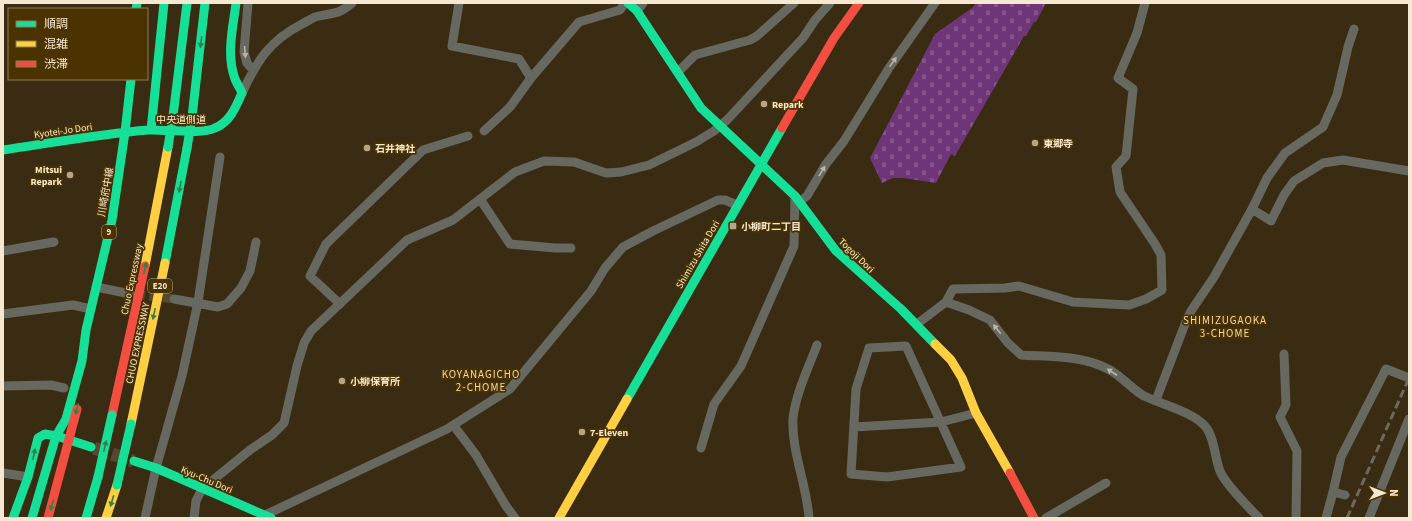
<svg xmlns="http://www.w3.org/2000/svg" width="1412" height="521" viewBox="0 0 1412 521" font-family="'Source Sans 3','Noto Sans JP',sans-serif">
  <defs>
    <pattern id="cemetery-stones" width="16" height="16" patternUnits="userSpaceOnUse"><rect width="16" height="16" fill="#6f3579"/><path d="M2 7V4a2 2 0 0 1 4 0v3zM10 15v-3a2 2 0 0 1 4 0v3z" fill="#84528b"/></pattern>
  </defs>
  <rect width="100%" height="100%" fill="#392c12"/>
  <!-- cemetery -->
  <path fill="url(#cemetery-stones)" d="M976,3H1046L1036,22H1034L1026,36H1024L955,156L951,154L936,183L903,178H893L882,183L870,158L935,34L972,8Z"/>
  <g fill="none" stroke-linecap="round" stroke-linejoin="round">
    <!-- street-tunnel -->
    <path stroke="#55482e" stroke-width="9" stroke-dasharray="9 4.5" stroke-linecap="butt" d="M136,294L174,299"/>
    <!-- secondary-tunnel -->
    <path stroke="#55482e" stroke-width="13" stroke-dasharray="13 6" stroke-linecap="butt" d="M94,448L133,461"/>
    <!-- street -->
    <path stroke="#676860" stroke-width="9" d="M248,3L244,52L247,63L253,70
      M459,3L452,46L519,59L531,78
      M637,11L643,3
      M678,72L695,55L750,40L757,36L794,3
      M242,93C257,61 269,41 302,24C306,22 311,19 315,17C333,12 337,16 352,3
      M484,131L510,107L531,78L579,22L620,10L625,3
      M480,199L510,244L555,248H571
      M799,202L807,196L826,164L844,141L889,68L935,3
      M1252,209L1271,221L1284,195L1294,181L1323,163L1343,160L1409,171
      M3,251L54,242
      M96,287L131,294
      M174,299L218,307L227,304L241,288L250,271L256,242
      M946,302L969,310L990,320L1008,343L1021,355C1051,357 1083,355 1110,370C1122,377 1132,389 1144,396C1163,405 1190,411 1204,425C1214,434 1215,459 1220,471C1224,482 1250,509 1259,518
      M340,304L310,276L326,244L423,150L468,136
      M3,314L73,305L91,309
      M917,324L946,302L953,289L1005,288L1019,286L1073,302L1129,305L1146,299L1162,290L1161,255L1155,244L1120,192L1116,167L1126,156L1133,89L1118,78L1137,33L1145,3
      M906,346L961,467L887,477L851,474L856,389L869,348Z
      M1284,354L1286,405L1280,417L1297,451L1296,518
      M3,386L51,385L64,388
      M1156,400L1185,324L1191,311L1214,277L1252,209L1267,178L1285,153L1323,127L1337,95L1348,47L1354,29
      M454,426L476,455L506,506L515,518
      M854,427L941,422L976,413
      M701,448L714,404L741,366L794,246L795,196
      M3,473L28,477
      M1345,495L1333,492L1341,457L1386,369L1409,378
      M265,515L447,429L510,389L591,291L605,268L623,247L653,231L718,200H725L737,205
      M145,518L156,468L182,376L198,302L220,157
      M194,518L196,501L202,489L250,450L272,435L284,423L297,366L304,343L311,331L407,240L453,220L515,172L544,161L574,162L606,173L621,172L649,165L696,142L714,131L727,120L803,38L815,20L830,3
      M809,518C807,486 791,450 793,418C796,393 808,369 817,345
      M1046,518L1106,483
      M1326,518L1333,492
      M1369,518L1409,419"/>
    <!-- fast -->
    <path stroke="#16e098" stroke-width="9" d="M236,3C233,28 226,54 235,79C237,84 240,88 242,93
      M628,3L637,11L701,108L795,196L836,251L901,309L935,344
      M136,9L137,3
      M173,116L187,3
      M192,117L205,3
      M151,130L164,3
      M3,150C51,143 100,134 148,130C166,129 200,135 215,128C230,122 236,107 242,93
      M165,263L187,148
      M627,399L782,128
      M60,437L91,447
      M134,461L156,468L271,518
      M13,518L28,477L38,438L45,434L56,436
      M32,518L56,436L66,419L82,361L86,330L112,220L125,132L131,79
      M86,518L98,477"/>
    <!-- slow -->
    <path stroke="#ffcf43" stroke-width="9" d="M145,266L168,147
      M935,344L951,360L962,378L976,413L1010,473
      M131,424L165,263
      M106,518L117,485
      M559,518L627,399"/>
    <!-- jam -->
    <path stroke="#f24e42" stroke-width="9" d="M782,128L834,38L859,3
      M112,415L145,266
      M1010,473L1034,518
      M48,518L77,409"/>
    <!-- rail -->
    <path stroke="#6e695b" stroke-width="3" stroke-dasharray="8 4" stroke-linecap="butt" d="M1347,518L1409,378"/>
    <!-- fast-bridge -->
    <path stroke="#16e098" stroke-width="9" d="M168,147L173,116
      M187,148L192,117
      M98,477L112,415
      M117,485L131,424"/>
  </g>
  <!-- one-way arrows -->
  <defs><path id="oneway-solid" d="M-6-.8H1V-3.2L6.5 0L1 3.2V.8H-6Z"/></defs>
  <g fill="#338045">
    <use href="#oneway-solid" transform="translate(201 42) rotate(97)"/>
    <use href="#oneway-solid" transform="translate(180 187) rotate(101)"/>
    <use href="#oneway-solid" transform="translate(145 268) rotate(-79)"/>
    <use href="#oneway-solid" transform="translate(154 314) rotate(102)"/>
    <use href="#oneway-solid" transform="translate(77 409) rotate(104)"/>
    <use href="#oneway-solid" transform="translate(105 446) rotate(-77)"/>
    <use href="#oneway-solid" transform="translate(34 454) rotate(-78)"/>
    <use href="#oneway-solid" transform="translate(112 501) rotate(107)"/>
    <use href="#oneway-solid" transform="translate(52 505) rotate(107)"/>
  </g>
  <g fill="#bdb4a3">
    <use href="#oneway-solid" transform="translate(245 52) rotate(85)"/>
    <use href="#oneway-solid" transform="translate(893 62) rotate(-55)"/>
    <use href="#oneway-solid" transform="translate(822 171) rotate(-59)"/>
    <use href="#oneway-solid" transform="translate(997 329) rotate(-128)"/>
    <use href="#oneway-solid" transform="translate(1112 372) rotate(-147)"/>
  </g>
  <!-- markers -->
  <g fill="#b4a68e" stroke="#4a3201" stroke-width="1.5">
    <circle cx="764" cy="104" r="4"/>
    <circle cx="1035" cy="143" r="4"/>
    <circle cx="367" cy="148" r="4"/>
    <circle cx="70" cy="175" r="4"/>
    <rect x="729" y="222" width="8" height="8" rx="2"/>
    <circle cx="342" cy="381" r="4"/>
    <circle cx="582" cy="432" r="4"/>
  </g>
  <g text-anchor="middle" stroke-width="3.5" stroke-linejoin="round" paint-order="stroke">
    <!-- shield labels -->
    <g fill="#4a3201" stroke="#c2b192" stroke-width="1">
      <rect x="102" y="225" width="14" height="14" rx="3"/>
      <rect x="148" y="279" width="24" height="14" rx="3"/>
    </g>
    <g font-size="9" font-weight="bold" fill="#f6e7d0">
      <text x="109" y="235">9</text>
      <text x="160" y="289">E20</text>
    </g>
    <!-- poi labels -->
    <g font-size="10" font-weight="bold" fill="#f6e7d0" stroke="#4a3201" text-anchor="start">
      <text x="772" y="108">Repark</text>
      <text x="1043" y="147">東郷寺</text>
      <text x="375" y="152">石井神社</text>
      <text x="62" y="173" text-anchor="end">Mitsui<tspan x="62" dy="12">Repark</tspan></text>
      <text x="741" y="230">小柳町二丁目</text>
      <text x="350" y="385">小柳保育所</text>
      <text x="590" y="436">7-Eleven</text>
    </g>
    <!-- street labels -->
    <g font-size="10" fill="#f6e7d0" stroke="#4a3201">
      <text x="181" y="123">中央道側道</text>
      <text transform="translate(63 130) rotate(-8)" y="4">Kyotei-Jo Dori</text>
      <text transform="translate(105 192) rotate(-80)" y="4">川崎府中線</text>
      <text transform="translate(697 254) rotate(-60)" y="4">Shimizu Shita Dori</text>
      <text transform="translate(857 255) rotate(44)" y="4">Togoji Dori</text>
      <text transform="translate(131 279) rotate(-78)" y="4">Chuo Expressway</text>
      <text transform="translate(137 343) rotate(-78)" y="4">CHUO EXPRESSWAY</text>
      <text transform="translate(207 479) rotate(23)" y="4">Kyu-Chu Dori</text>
    </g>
    <!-- neighbourhood labels -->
    <g font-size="11" letter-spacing="1" fill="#f3d5a6" stroke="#4a3201">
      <text x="1225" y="324">SHIMIZUGAOKA<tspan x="1225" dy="13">3-CHOME</tspan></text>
      <text x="481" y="378">KOYANAGICHO<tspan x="481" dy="13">2-CHOME</tspan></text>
    </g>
  </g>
  <!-- border -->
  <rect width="1412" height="521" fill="none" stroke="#f6e7d0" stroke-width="8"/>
  <!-- legend -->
  <rect x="8" y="8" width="140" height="72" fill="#4a3201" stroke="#8f7a54"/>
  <rect x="16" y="21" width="20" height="6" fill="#16e098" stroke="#8f7a54"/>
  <text x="44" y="28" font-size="12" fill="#f6e7d0">順調</text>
  <rect x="16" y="41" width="20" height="6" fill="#ffcf43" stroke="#8f7a54"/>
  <text x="44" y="48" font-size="12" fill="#f6e7d0">混雑</text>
  <rect x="16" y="61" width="20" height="6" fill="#f24e42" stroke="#8f7a54"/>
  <text x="44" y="68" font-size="12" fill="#f6e7d0">渋滞</text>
  <!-- north arrow -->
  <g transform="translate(1384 493) rotate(90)" stroke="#4a3201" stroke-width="3" paint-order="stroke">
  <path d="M0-3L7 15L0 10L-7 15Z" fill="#f6e7d0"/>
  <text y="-6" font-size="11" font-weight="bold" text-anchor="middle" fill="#f6e7d0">N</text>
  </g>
</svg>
